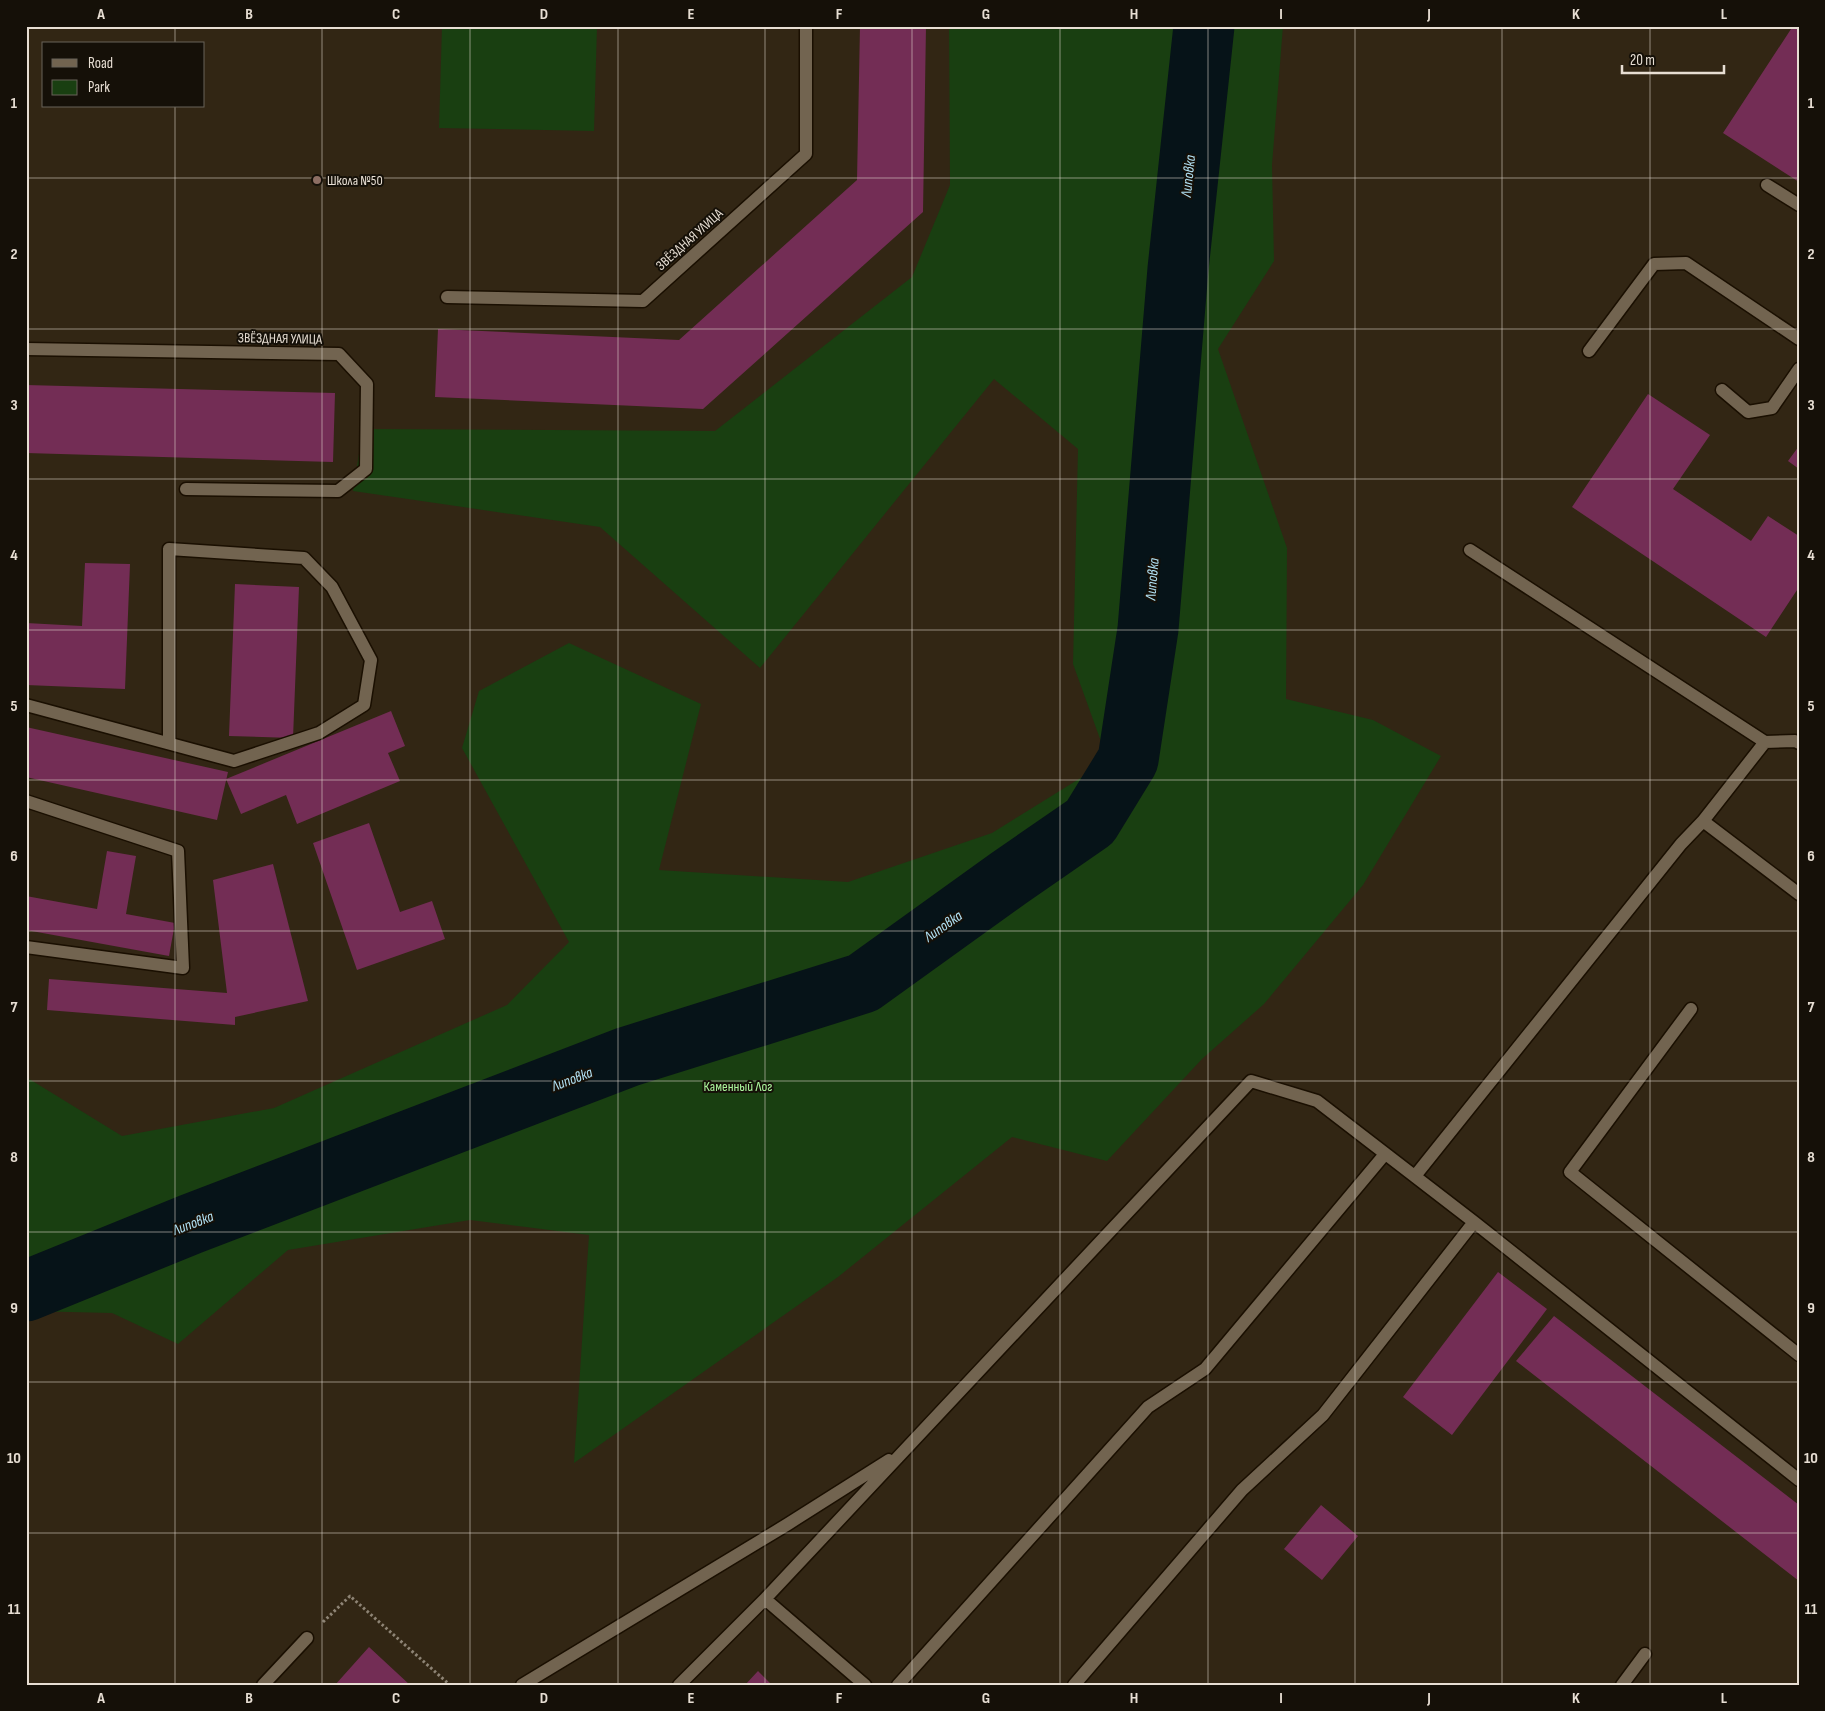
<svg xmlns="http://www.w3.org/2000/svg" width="1825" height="1711" viewBox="0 0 1825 1711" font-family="'Sofia Sans Condensed',sans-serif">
  <rect width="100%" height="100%" fill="#322614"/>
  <!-- green -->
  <path fill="#193f11" d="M442,26H597L594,131L439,128Z
    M949,26H1283L1272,165L1274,261L1218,349L1287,548L1286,699L1373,720L1441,756L1363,885L1264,1004L1202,1059L1107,1161L1012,1137L838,1277L574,1463L589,1235L470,1220L288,1250L178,1344L112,1313L26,1311V1077L122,1136L274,1108L507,1005L569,942L462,748L479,691L569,643L701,704L659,870L848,882L992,833L1108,761L1073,664L1078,449L994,379L760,668L600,527L353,491L363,429L715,431L912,277L950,185Z"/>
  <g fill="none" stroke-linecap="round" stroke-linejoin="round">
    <!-- river -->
    <path stroke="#061318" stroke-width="61" d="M26,1291L191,1224L627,1057L863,983L1009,878L1090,822L1128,760L1148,629L1178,269L1204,26"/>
  </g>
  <!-- building -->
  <path fill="#732d55" d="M860,26H926L923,212L703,409L435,397L438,329L679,340L857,180Z
    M1793,26H1799V182L1723,133Z
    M26,385L335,393L333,462L26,453Z
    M1648,394L1710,435L1673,489L1751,541L1768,516L1799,536V587L1766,637L1572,507Z
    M1799,446V469L1788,461Z
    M85,563L130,564L125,689L26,685V623L82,626Z
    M235,584L299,587L293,738L229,736Z
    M391,711L405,746L388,753L400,781L297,824L286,795L241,814L226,779Z
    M26,727L228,772L217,820L26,777Z
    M369,823L400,912L432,901L445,939L357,970L313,843Z
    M107,851L136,856L126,914L175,923L169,956L26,930V896L97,909Z
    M273,864L308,1001L235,1017V1025L47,1010L49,979L227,993L213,880Z
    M1498,1272L1547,1309L1452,1435L1403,1397Z
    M1554,1316L1799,1505V1581L1516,1361Z
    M1321,1505L1358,1536L1322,1580L1284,1549Z
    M369,1647L410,1685H335Z
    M758,1671L772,1685H745Z"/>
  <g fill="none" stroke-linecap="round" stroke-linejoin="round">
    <defs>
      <path id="minor" d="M1767,185L1799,205
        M447,297L643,301L806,154V26
        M26,349L339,354L367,384L366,469L338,491L186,489
        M1589,351L1654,264L1686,263L1799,339
        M1722,390L1748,412L1772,408L1799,369
        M26,705L234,761L319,733L364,705L371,660L332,587L304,558L169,549V743
        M1765,742L1795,741L1799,743
        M26,801L178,851L183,968L26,947
        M1703,821L1799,894
        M1691,1009L1570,1172L1799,1355
        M1415,1176L1681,844L1703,821L1765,742L1470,550
        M765,1599L1251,1081L1317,1101L1474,1222L1799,1480
        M263,1685L307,1638
        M522,1685L788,1524L889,1460
        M679,1685L765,1599L865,1685
        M898,1685L1148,1407L1205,1369L1385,1154
        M1074,1685L1242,1490L1323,1415L1474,1222
        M1622,1685L1645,1654"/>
    </defs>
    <!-- minor casing -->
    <use href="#minor" stroke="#1a0f01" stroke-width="15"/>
    <!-- path -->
    <path stroke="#8e8475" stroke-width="3" stroke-dasharray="2.5 2.5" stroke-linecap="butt" d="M323,1622L350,1596L450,1685"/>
    <!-- minor -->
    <use href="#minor" stroke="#726450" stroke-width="12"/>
  </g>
  <!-- grid -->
  <path fill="none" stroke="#e7ded3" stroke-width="1" stroke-opacity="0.55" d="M175,26V44M322,26V1685M470,26V1685M618,26V1685M765,26V1685M912,26V1685M1060,26V1685M1208,26V1685M1355,26V1685M1502,26V1685M1650,26V1685M175,106V1685M26,178H1799M26,329H1799M26,479H1799M26,630H1799M26,780H1799M26,931H1799M26,1081H1799M26,1232H1799M26,1382H1799M26,1533H1799"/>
  <!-- markers -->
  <circle fill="#8d6e63" stroke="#151008" stroke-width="2" cx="317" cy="180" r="5"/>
  <g text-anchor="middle" stroke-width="4" stroke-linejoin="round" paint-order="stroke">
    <!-- poi labels -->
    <g font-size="14" fill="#e7ded3" stroke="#151008" text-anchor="start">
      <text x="327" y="185">Школа №50</text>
    </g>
    <!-- street labels -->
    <g font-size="14" fill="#e7ded3" stroke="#151008">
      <text transform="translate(689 239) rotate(-42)" y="5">ЗВЁЗДНАЯ УЛИЦА</text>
      <text transform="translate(280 338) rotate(1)" y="5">ЗВЁЗДНАЯ УЛИЦА</text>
    </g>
    <!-- park labels -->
    <g font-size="14" fill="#abf69c" stroke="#151008">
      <text x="738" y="1091">Каменный Лог</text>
    </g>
    <!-- water labels -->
    <g font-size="15" font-style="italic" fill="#b2e2f5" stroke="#151008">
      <text transform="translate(1188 176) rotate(-84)" y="5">Липовка</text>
      <text transform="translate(1152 579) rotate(-85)" y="5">Липовка</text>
      <text transform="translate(943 926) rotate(-35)" y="5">Липовка</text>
      <text transform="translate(572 1079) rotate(-21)" y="5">Липовка</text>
      <text transform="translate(193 1223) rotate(-21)" y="5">Липовка</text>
    </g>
  </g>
  <!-- border -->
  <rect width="1825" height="1711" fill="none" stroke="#151008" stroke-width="55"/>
  <!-- legend -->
  <rect x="42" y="42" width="162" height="65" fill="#151008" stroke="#696259"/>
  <rect x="52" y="59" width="25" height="8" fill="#726450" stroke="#696259"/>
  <text x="88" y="68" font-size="15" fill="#e7ded3">Road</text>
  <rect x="52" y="80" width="25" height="15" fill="#193f11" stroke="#696259"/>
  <text x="88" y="92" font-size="15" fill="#e7ded3">Park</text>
  <!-- scale -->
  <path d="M1622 65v8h102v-8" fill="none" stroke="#e7ded3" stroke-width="2.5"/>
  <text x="1630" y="65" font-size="15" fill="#e7ded3" stroke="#151008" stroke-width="4" paint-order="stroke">20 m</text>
  <rect x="28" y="28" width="1770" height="1656" fill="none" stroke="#e7ded3" stroke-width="2"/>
  <g font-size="16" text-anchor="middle" font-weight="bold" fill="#e7ded3">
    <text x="101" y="19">A</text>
    <text x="249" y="19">B</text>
    <text x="396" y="19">C</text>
    <text x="544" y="19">D</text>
    <text x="691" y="19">E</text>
    <text x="839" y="19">F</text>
    <text x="986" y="19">G</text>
    <text x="1134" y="19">H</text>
    <text x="1281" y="19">I</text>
    <text x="1429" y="19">J</text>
    <text x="1576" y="19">K</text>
    <text x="1724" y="19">L</text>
    <text x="14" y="108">1</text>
    <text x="1811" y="108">1</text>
    <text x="14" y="259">2</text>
    <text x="1811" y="259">2</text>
    <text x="14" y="410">3</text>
    <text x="1811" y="410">3</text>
    <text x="14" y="560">4</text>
    <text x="1811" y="560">4</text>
    <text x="14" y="711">5</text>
    <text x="1811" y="711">5</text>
    <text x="14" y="861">6</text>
    <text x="1811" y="861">6</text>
    <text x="14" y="1012">7</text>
    <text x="1811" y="1012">7</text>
    <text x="14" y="1162">8</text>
    <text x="1811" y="1162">8</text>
    <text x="14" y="1313">9</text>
    <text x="1811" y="1313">9</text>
    <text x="14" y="1463">10</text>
    <text x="1811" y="1463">10</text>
    <text x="14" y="1614">11</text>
    <text x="1811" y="1614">11</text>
    <text x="101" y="1703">A</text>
    <text x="249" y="1703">B</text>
    <text x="396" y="1703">C</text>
    <text x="544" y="1703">D</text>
    <text x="691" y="1703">E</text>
    <text x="839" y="1703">F</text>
    <text x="986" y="1703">G</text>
    <text x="1134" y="1703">H</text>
    <text x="1281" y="1703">I</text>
    <text x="1429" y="1703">J</text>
    <text x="1576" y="1703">K</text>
    <text x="1724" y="1703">L</text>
  </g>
</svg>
